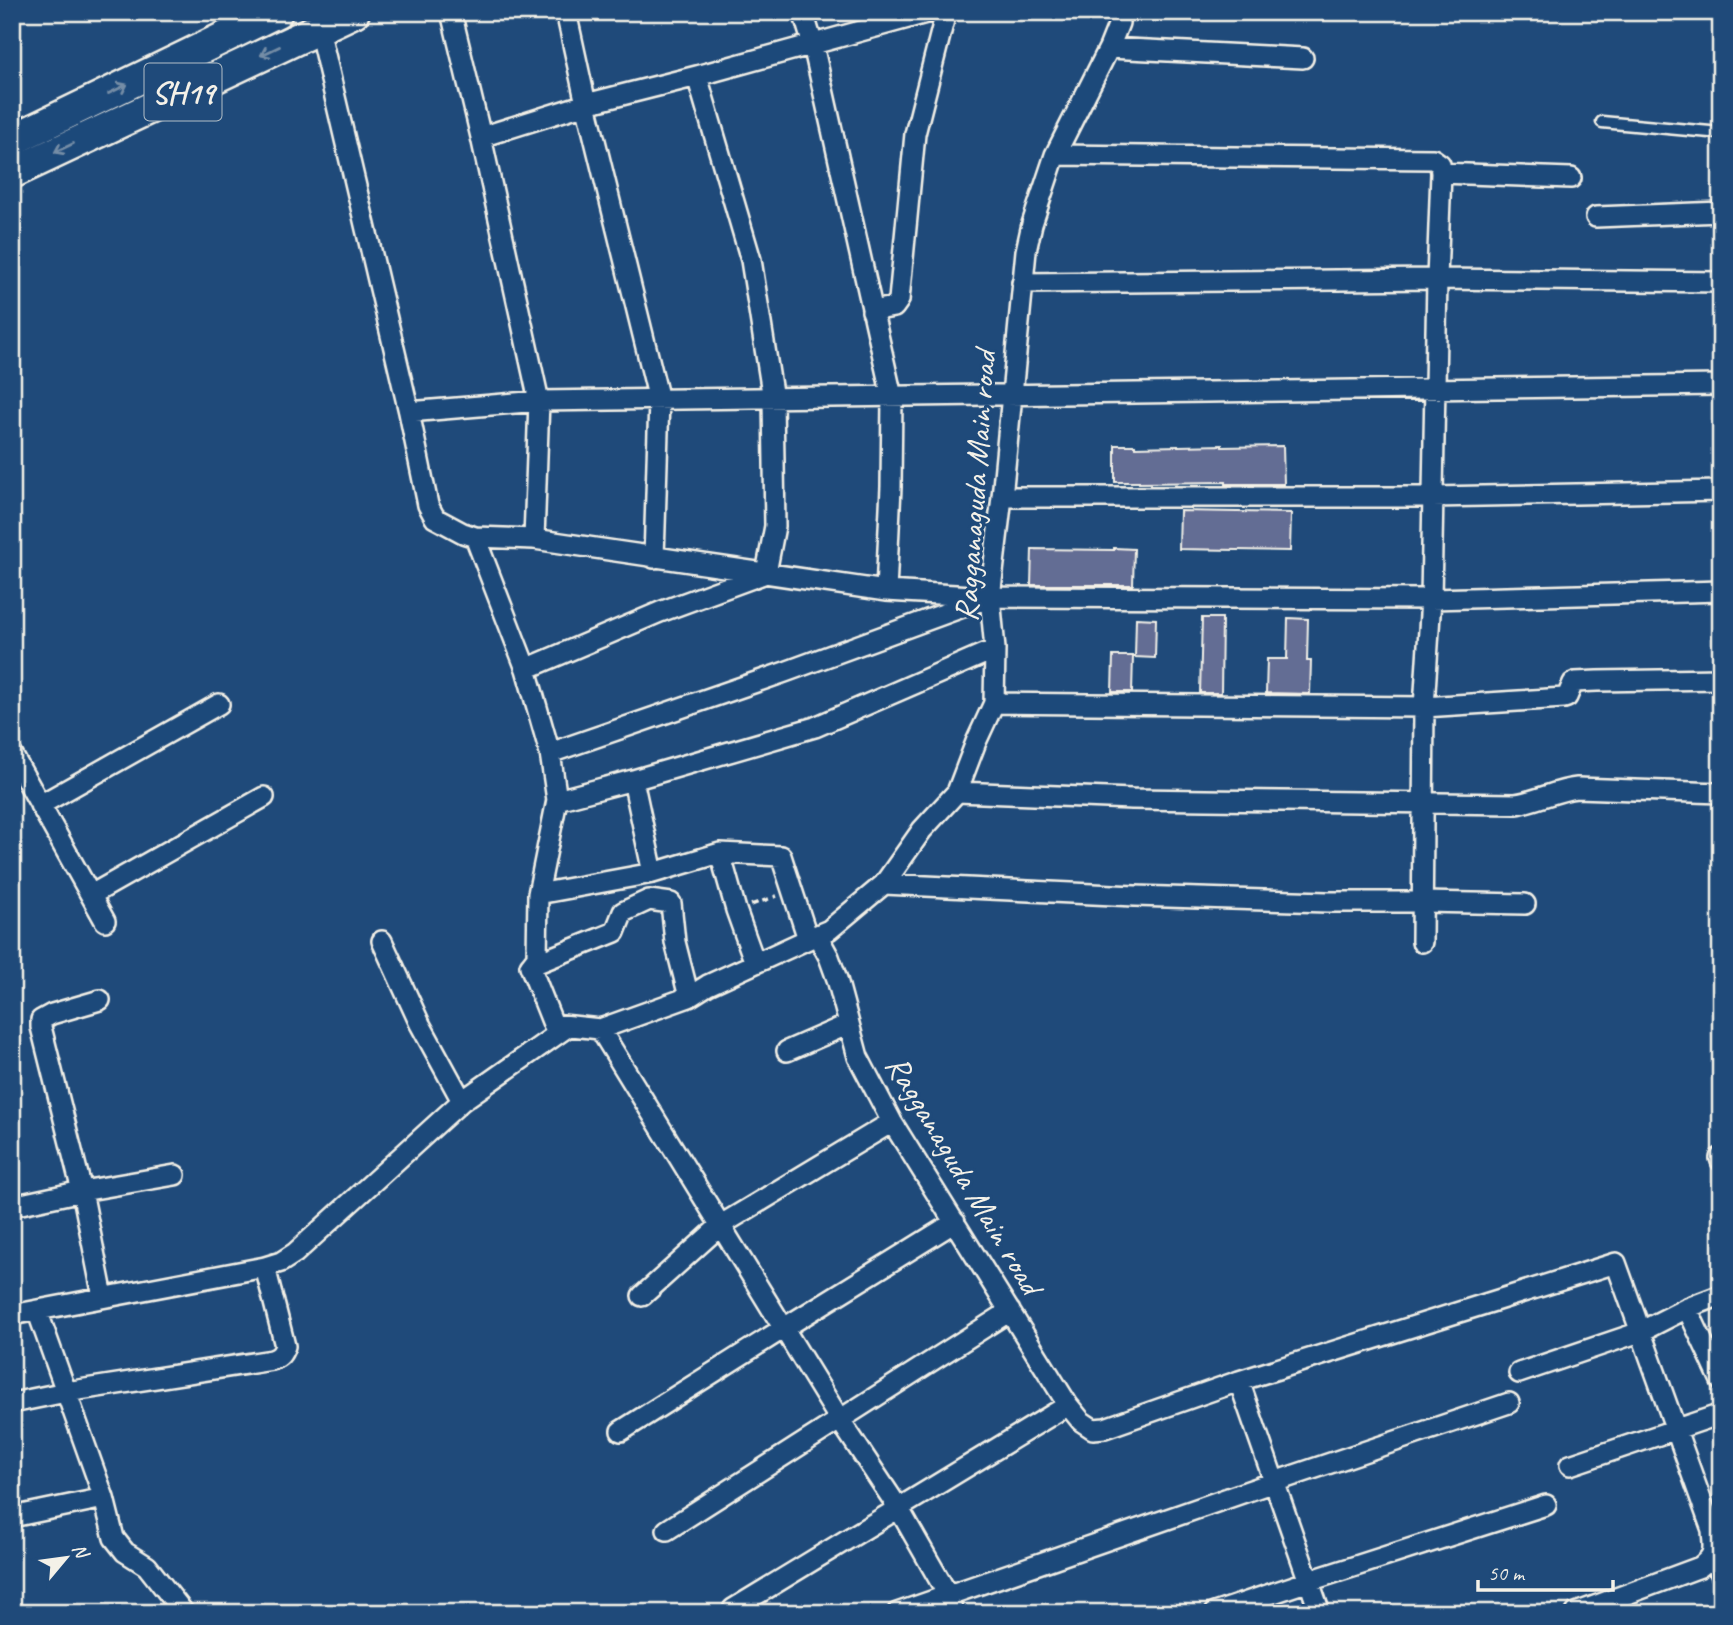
<svg xmlns="http://www.w3.org/2000/svg" width="1733" height="1625" viewBox="0 0 1733 1625" font-family="Caveat,sans-serif">
  <rect width="100%" height="100%" fill="#1f4a7a"/>
  <filter id="ink" filterUnits="userSpaceOnUse"><feTurbulence type="fractalNoise" baseFrequency=".0143" numOctaves="2"/><feDisplacementMap in="SourceGraphic" scale="14" xChannelSelector="R" yChannelSelector="G"/><feConvolveMatrix kernelMatrix="1 2 1 2 8 2 1 2 1" color-interpolation-filters="sRGB"/></filter>
  <g filter="url(#ink)">
    <!-- building -->
    <path fill="#646d94" stroke="#f4f1e8" stroke-width="2" d="M1115,445H1135V447L1222,445V447L1283,446L1284,484H1226V482L1139,483V482H1115Z
      M1180,511L1291,513L1290,551L1179,549Z
      M1114,548L1134,549L1133,585H1031L1032,549L1114,550Z
      M1136,618L1156,619L1155,658L1135,657Z
      M1202,618H1222L1221,693H1200Z
      M1288,618L1308,619L1307,661H1311L1310,694L1266,693L1267,659H1287Z
      M1113,656H1133L1132,692H1112Z"/>
    <g fill="none" stroke-linecap="round" stroke-linejoin="round">
      <defs>
        <path id="service" d="M1602,122L1721,133"/>
        <path id="minor" d="M451,12L481,137L539,401L534,539
          M566,12L586,104L659,400L654,558
          M803,12L813,45L892,397L891,487L886,591
          M1119,12V23L1109,48L1055,155L1032,224L1026,251L1002,497L990,597L995,649L994,703L976,742L957,792L922,830L884,884L829,930L817,935L829,957L837,979L858,1057L892,1122L1068,1405L1081,1421L1093,1429L1105,1428L1239,1381L1616,1263L1712,1530
          M319,29L409,412L428,505L435,518L463,533L475,537L534,539L886,591L990,597L1431,599L1721,591
          M1109,48L1303,58
          M481,137L586,104L697,76L930,12
          M1055,155L1433,159L1440,164L1441,173L1571,178
          M1596,217L1721,212
          M1022,283L1437,279L1721,282
          M872,311L894,307L899,300L915,134L946,12
          M409,412L539,401L1721,385
          M1002,497H1433L1721,491
          M475,537L526,669L550,753L557,800L538,894L537,957L530,966L553,1024L600,1029L689,997L708,985L817,935
          M526,669L660,612L766,573L775,526L773,399L751,260L697,76
          M994,703L1424,707L1564,698L1567,697L1573,683L1575,682L1597,681L1721,679
          M550,753L785,672L982,600
          M12,754L105,921
          M633,780L653,873L720,853L781,856L808,939
          M957,792L1132,799L1516,804C1537,801 1556,790 1577,788L1721,793
          M557,800L633,780L815,727L995,649
          M40,805L219,704
          M720,853L736,910L755,963
          M884,884L1135,896L1327,902H1422L1525,904
          M538,894L653,873
          M91,895L264,797
          M382,941L420,1024L462,1101
          M1422,942L1424,707L1431,599L1437,279L1441,173
          M530,966L615,932L623,912L649,900L671,903L675,942L689,997
          M100,1000L52,1014L41,1020V1027L82,1191L103,1297
          M600,1029L840,1420L899,1509L948,1595L953,1613
          M787,1051L849,1024
          M1720,1158L1721,1161
          M12,1206L82,1191L175,1175
          M642,1296L721,1225L892,1122
          M1687,1308L1721,1381
          M37,1310L104,1498L114,1538L125,1552L147,1566L184,1613
          M12,1315L265,1267L281,1262L295,1253L462,1101L569,1026
          M1519,1373L1640,1332L1687,1308L1721,1295
          M1239,1381L1320,1613
          M12,1403L66,1392L272,1360C280,1357 282,1354 285,1346L265,1267
          M621,1431L784,1328L955,1222
          M1570,1465L1721,1414
          M12,1517L104,1498
          M667,1530L1010,1311
          M1713,1554L1721,1574
          M733,1609L1068,1405
          M897,1613L1274,1482L1509,1403
          M1214,1613L1309,1581L1546,1505
          M1576,1613L1700,1567C1717,1554 1713,1549 1712,1530L1721,1526"/>
        <path id="primary" d="M12,140L277,12
          M12,173L354,12"/>
      </defs>
      <!-- service casing -->
      <use href="#service" stroke="#f4f1e8" stroke-width="15"/>
      <!-- minor casing -->
      <use href="#minor" stroke="#f4f1e8" stroke-width="24"/>
      <!-- primary casing -->
      <use href="#primary" stroke="#f4f1e8" stroke-width="35"/>
      <!-- path -->
      <path stroke="#f4f1e8" stroke-width="3.5" stroke-dasharray="7 5" stroke-linecap="butt" d="M751,905L777,896"/>
      <!-- service -->
      <use href="#service" stroke="#1f4a7a" stroke-width="10"/>
      <!-- minor -->
      <use href="#minor" stroke="#1f4a7a" stroke-width="19"/>
      <!-- primary -->
      <use href="#primary" stroke="#1f4a7a" stroke-width="30"/>
    </g>
    <!-- one-way arrows -->
    <defs><path id="oneway-shaft" d="M-6 0H5M1.5-3L5.5 0L1.5 3" fill="none" stroke-width="1.6" stroke-linecap="round" stroke-linejoin="round" transform="scale(1.75)"/></defs>
    <g stroke="#748da6">
      <use href="#oneway-shaft" transform="translate(270 51) rotate(155)"/>
      <use href="#oneway-shaft" transform="translate(118 89) rotate(-26)"/>
      <use href="#oneway-shaft" transform="translate(64 148) rotate(155)"/>
    </g>
  </g>
  <g text-anchor="middle" stroke-width="6" stroke-linejoin="round" paint-order="stroke">
    <!-- shield labels -->
    <rect fill="#1f4a7a" stroke="#b4bfc7" stroke-width="2" x="144.5" y="63.5" width="77" height="57" rx="5"/>
    <g font-size="32" font-weight="bold" fill="#f4f1e8">
      <text x="183" y="103">SH19</text>
    </g>
    <!-- street labels -->
    <g font-size="33" fill="#f4f1e8" stroke="#1f4a7a">
      <text transform="translate(974 486) rotate(-86)" y="12">Ragganaguda Main road</text>
      <text transform="translate(965 1174) rotate(59)" y="12">Ragganaguda Main road</text>
    </g>
  </g>
  <!-- margin -->
  <rect width="1733" height="1625" fill="none" stroke="#1f4a7a" stroke-width="42"/>
  <rect x="21" y="21" width="1691" height="1583" fill="none" stroke="#f4f1e8" stroke-width="2.5" filter="url(#ink)"/>
  <!-- north arrow -->
  <g transform="translate(66 1558) rotate(61)" stroke="#1f4a7a" stroke-width="5" paint-order="stroke">
  <path d="M0-5L12 26L0 18L-12 26Z" fill="#f4f1e8"/>
  <text y="-10" font-size="19" font-weight="bold" text-anchor="middle" fill="#f4f1e8">N</text>
  </g>
  <!-- scale -->
  <path d="M1478 1580v10h135v-10" fill="none" stroke="#f4f1e8" stroke-width="3.5"/>
  <text x="1488" y="1580" font-size="21" fill="#f4f1e8" stroke="#1f4a7a" stroke-width="5" paint-order="stroke">50 m</text>
</svg>
